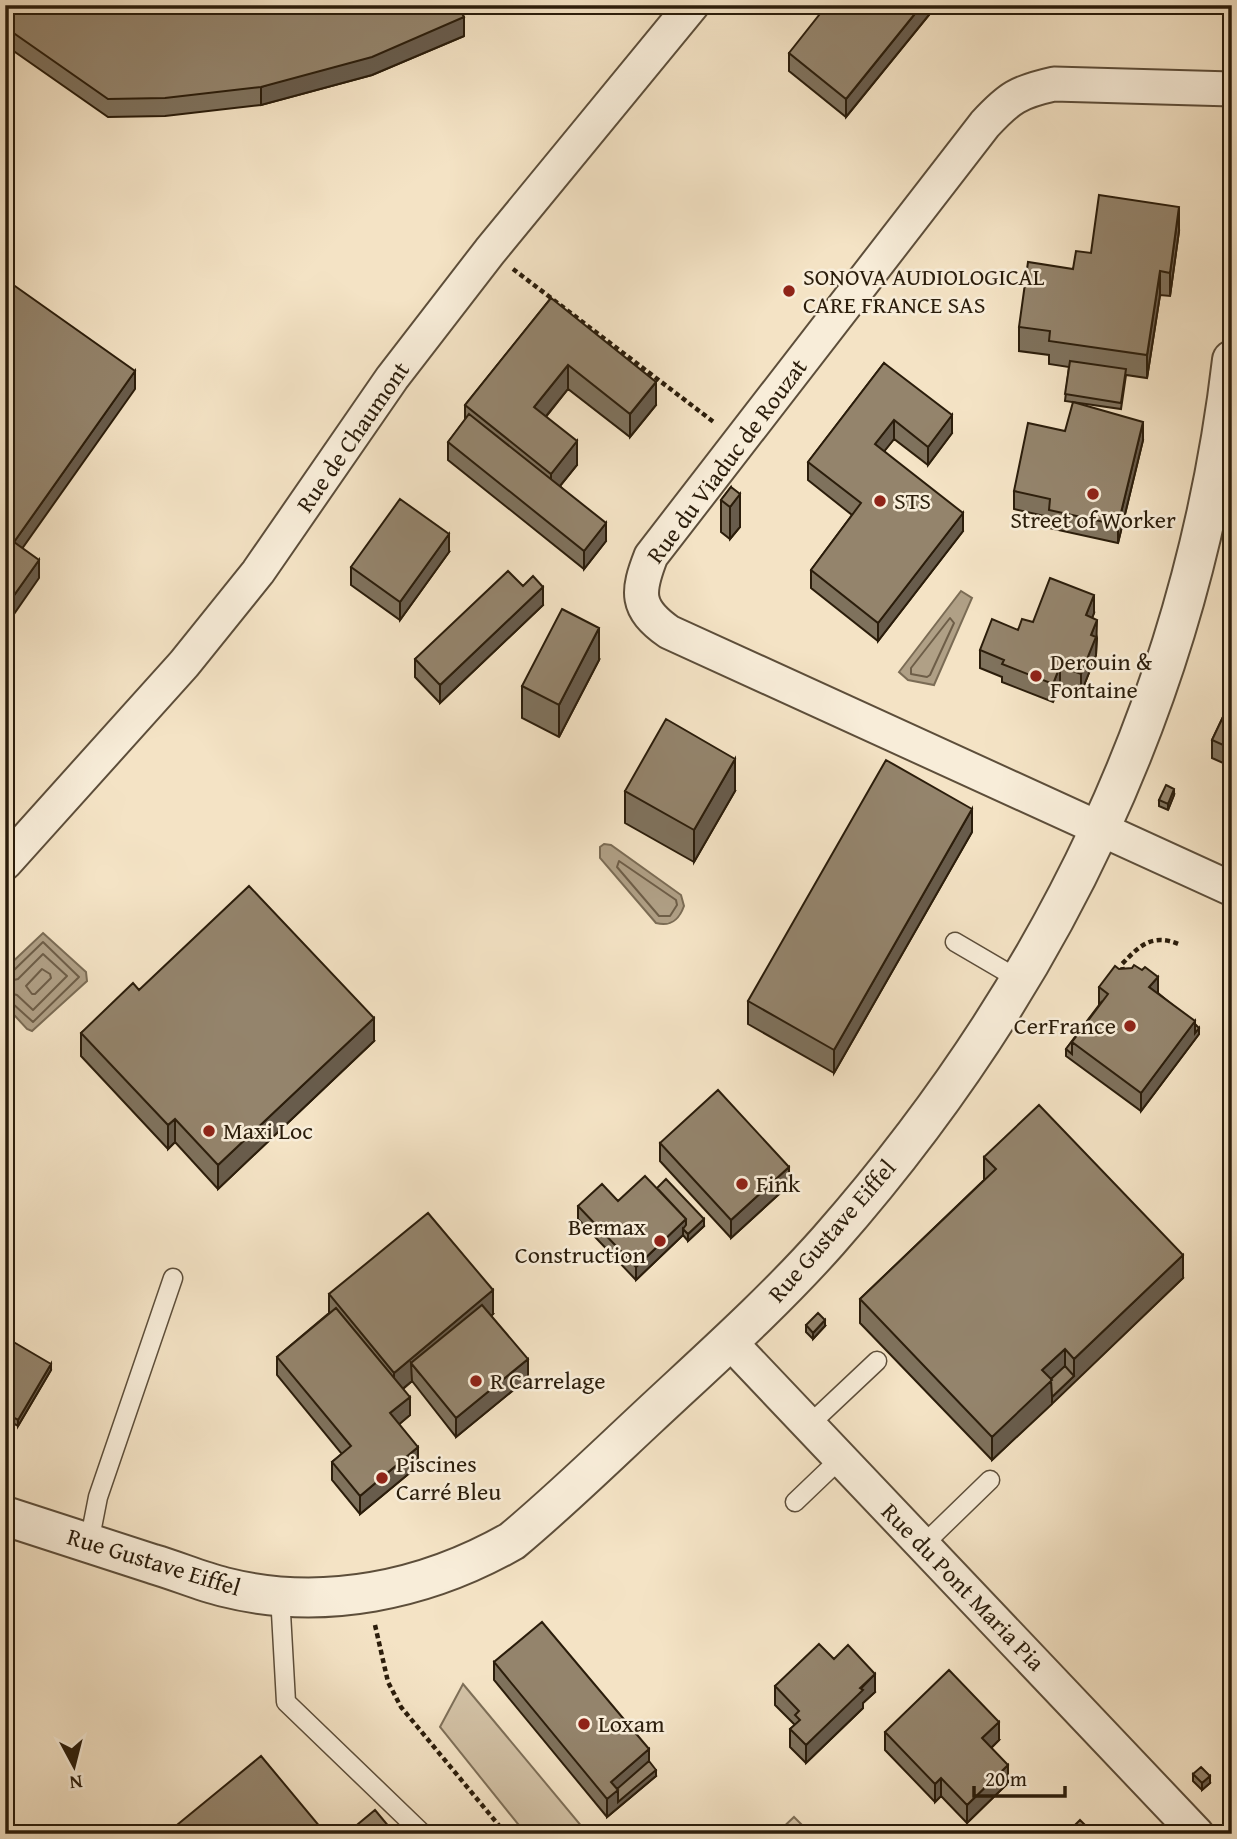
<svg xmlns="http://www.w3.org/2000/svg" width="1237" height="1839" viewBox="0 0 1237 1839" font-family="'Gentium Book Plus',serif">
  <rect width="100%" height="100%" fill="#f4e3c5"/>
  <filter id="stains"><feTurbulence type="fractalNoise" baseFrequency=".00286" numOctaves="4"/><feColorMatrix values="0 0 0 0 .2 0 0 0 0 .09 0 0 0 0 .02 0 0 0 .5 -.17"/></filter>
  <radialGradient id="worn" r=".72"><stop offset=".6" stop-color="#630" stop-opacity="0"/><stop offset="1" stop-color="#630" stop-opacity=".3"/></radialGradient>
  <!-- green -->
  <path fill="#d2c1a5" stroke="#7e6f58" stroke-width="2" d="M463,1684L588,1834H526L440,1727Z
    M794,1817L811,1834H776Z"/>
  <!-- water -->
  <path fill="#b0a086" stroke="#7b6c55" stroke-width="2" d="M961,591L972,598L934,685L908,680L899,672Z
    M604,844L611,845L681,895L684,906C679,920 671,927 656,923L600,858V847Z
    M43,933L86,972L87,981L32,1031L27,1029L5,1005V969Z"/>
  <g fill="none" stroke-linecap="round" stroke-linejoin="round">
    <!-- shore -->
    <path stroke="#6e5e48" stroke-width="2" d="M950,618L954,623L930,675L927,677L911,674V668Z
      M619,861L676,900L677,905L670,916H659L617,867Z
      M42,969L50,974L51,978L35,994H32L26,986Z
      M5,973L12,972L43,942L79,977L33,1022L12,1003L5,1001
      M5,982L18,979L43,954L67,976L33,1010L17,995L5,992"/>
    <defs>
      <path id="service" d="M955,942L1020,980
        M809,1425L877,1361
        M795,1502L841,1458
        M89,1543L98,1497L173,1278
        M923,1545L990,1480
        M280,1595L286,1702L423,1834"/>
      <path id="minor" d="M1232,89L1054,84C1018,92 1009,98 985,124L651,556C637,592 635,608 669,632L1232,889
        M5,863L184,664L258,572L392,378L490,251L692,5
        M729,1341L1197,1834"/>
      <path id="tertiary" d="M5,1516C54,1532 104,1548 153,1564C177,1571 200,1581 224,1587C323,1612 426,1590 512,1541C560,1501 604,1458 649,1416C710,1359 773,1303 828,1241C1050,989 1193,695 1232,360"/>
    </defs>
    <!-- service casing -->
    <use href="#service" stroke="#5d4e3a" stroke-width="21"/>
    <!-- minor casing -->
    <use href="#minor" stroke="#5d4e3a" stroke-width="37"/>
    <!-- tertiary casing -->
    <use href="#tertiary" stroke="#5d4e3a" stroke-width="42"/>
    <!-- path -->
    <path stroke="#2b1d0b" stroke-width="4.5" stroke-dasharray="5 3.5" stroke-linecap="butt" d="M513,269L715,423
      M1123,972L1122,964C1141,944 1153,933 1181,945
      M375,1625L388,1682L401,1707L506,1834"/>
    <!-- service -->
    <use href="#service" stroke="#f8edd9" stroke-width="18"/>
    <!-- minor -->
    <use href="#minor" stroke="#f8edd9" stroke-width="33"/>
    <!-- tertiary -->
    <use href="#tertiary" stroke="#f8edd9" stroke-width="38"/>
  </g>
  <!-- wall -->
  <path fill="#7f725d" stroke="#2b1d0b" stroke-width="2" d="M5,5L464,36L372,75L261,105L165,116L108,117L5,45Z
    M937,5L846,117L789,71V53Z
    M1179,231L1170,296L1160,295L1147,378L1126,375L1121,409L1065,401L1069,367L1049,364V355L1019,351V327L1073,269L1091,253Z
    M551,298L656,405L630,437L568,389L546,417L577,465L560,486L606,541L584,569L448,460V442L465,420V405Z
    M884,363L952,433L928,465L894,439L884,451L963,531L878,641L811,588V570L852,515L808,480V462Z
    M1065,431L1143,440L1118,543L1049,528V517L1014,509V491Z
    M731,487L740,527L730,539L721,532V500Z
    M449,552L400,620L351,585V567Z
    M523,586L543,605L440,703L415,677V659Z
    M1094,613L1092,618L1097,638L1096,655L1081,693L1060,684L1053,702L1002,682V677L980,668V650L1033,622Z
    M599,660L559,737L522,718V686Z
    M1232,698V767L1212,758V740Z
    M625,791H735L694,862L625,823Z
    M1174,795L1168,810L1159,806V800Z
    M972,832L834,1073L748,1024V1001Z
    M1099,987L1158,993L1195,1024L1199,1034L1141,1111L1066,1056V1049L1099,1006Z
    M139,990L374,1041L218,1189L175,1142L168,1149L81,1056V1033Z
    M660,1143L789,1185L731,1238L660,1161Z
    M984,1157L1183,1278L992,1460L860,1323V1299L984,1180Z
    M657,1188L704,1226L688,1241L683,1235L636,1280L578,1219V1206L618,1201Z
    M329,1294L493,1314L491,1316L528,1378L456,1437L412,1381L403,1389L410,1415L399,1424L418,1466L360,1514L332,1480V1462L342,1454L277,1375V1357L329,1313Z
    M806,1325L825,1326L813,1339L806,1332Z
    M5,1337L51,1370L18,1426L5,1419Z
    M834,1659L875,1692L863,1703V1708L806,1763L790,1747V1729L795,1725L775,1705V1686Z
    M494,1662L656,1776L607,1817L494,1680Z
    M885,1732L999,1740L991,1748L1008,1783L967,1823L941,1796L935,1802L885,1750Z
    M1193,1774L1210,1783L1202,1790L1193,1781Z"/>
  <!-- shaded-wall -->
  <path fill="#685c4c" stroke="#2b1d0b" stroke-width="2" d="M922,5H937L846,117V99Z
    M464,17V36L372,75L261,105V87Z
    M1179,207V231L1170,296V273Z
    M1160,271V295L1147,378V355Z
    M568,365V389L534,431V407Z
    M135,371V389L14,560V542Z
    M656,382V405L630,437V414Z
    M952,415V433L928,465V447Z
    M894,420V439L875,463V444Z
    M1143,422V440L1118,543V525Z
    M577,441V465L551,497V474Z
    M740,494V527L730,539V507Z
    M963,513V531L878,641V623Z
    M606,523V541L584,569V551Z
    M449,534V552L400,620V602Z
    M39,560V578L5,627V608Z
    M543,587V605L440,703V685Z
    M1094,595V613L1086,634V615Z
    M1097,620L1096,655L1081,693V674L1091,635Z
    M599,628V660L559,737V705Z
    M1060,666V684L1053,702V684Z
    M735,759V791L694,862V830Z
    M1174,789V795L1168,810V804Z
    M972,809V832L834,1073V1050Z
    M1158,977V995L1149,987Z
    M374,1018V1041L218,1189V1165Z
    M1195,1021V1033L1199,1028V1034L1141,1111V1093Z
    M175,1119V1142L168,1149V1125Z
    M789,1167V1185L731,1238V1220Z
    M686,1219V1232L683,1229V1235L636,1280V1267Z
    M704,1219V1226L688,1241V1234Z
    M1183,1255V1278L1052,1404V1397L1074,1376V1359Z
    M493,1290V1314L420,1374L411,1363L412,1381L394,1396V1373Z
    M825,1320V1326L813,1339V1333Z
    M1065,1349V1373L1052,1385V1404L992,1460V1437L1042,1370Z
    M528,1359V1378L456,1437V1418Z
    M51,1364V1370L18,1426V1420Z
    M410,1397V1415L390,1432V1413Z
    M418,1447V1466L360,1514V1496Z
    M875,1674V1692L863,1703V1708L806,1763V1745Z
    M999,1722V1740L982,1757V1738Z
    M649,1749V1768L656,1770V1776L607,1817V1799L611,1782Z
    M1008,1765V1783L967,1823V1805Z
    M1210,1776V1783L1202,1790V1783Z
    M941,1778V1796L935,1802V1784Z"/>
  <!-- building -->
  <path fill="#94846c" stroke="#2b1d0b" stroke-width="2" d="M5,5H457L464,17L372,57L261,87L165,98L108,99L5,27Z
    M827,5H922L846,99L789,53Z
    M1099,195L1179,207L1170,273L1160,271L1147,355L1049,341L1050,331L1019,327L1028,262L1073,269L1076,251L1091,253Z
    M5,279L135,371L14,542L39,560L5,608Z
    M551,298L656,382L630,414L568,365L534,407L577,441L551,474L465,405Z
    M1070,361L1126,369L1121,403L1065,394Z
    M884,363L952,415L928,447L894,420L875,444L963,513L878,623L811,570L861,503L808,462Z
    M1073,402L1143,422L1118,525L1049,510L1050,499L1014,491L1028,423L1065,431Z
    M469,414L606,523L584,551L448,442Z
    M731,487L740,494L730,507L721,500Z
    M400,499L449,534L400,602L351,567Z
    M508,571L523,586L533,576L543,587L440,685L415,659Z
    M1050,578L1094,595L1086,615L1097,620L1091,635L1096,637L1081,674L1060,666L1053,684L1002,664L1004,660L980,650L992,619L1018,630L1022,619L1033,622Z
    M562,609L599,628L559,705L522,686Z
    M1232,698V749L1212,740Z
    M666,719L735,759L694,830L625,791Z
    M886,760L972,809L834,1050L748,1001Z
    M1166,785L1174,789L1168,804L1159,800Z
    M249,886L374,1018L218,1165L175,1119L168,1125L81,1033L133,983L139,990Z
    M1134,965L1142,970L1145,967L1158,977L1149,987L1195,1021L1141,1093L1072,1042L1108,994L1099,987L1115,966L1119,969L1132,968Z
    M1102,1001L1072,1042V1054L1066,1049Z
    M1195,1024L1199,1028L1195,1033Z
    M718,1090L789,1167L731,1220L660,1143Z
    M1039,1105L1183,1255L1074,1359L1065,1349L1042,1370L1052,1380L992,1437L860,1299L996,1169L984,1157Z
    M645,1176L686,1219L636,1267L578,1206L602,1184L618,1201Z
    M666,1179L704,1219L688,1234L683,1229L686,1225V1219L657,1188Z
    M428,1213L493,1290L394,1373L329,1294Z
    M482,1305L528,1359L456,1418L411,1363Z
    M336,1308L410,1397L390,1413L418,1447L360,1496L332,1462L351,1446L277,1357Z
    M818,1313L825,1320L813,1333L806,1325Z
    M5,1337L51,1364L18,1420L5,1413Z
    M1065,1366L1074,1376L1052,1397L1051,1379Z
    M542,1622L649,1749L611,1782L618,1790L607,1799L494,1662Z
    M819,1644L834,1659L848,1645L875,1674L860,1688L863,1690L806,1745L790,1729L800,1720L795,1715L799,1711L775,1686Z
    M949,1670L999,1722L982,1738L1008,1765L967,1805L941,1778L935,1784L885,1732Z
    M261,1756L326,1834H166Z
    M649,1761L656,1770L618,1802V1790L617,1789Z
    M1201,1767L1210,1776L1202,1783L1193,1774Z
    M375,1810L395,1834H346Z
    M1080,1820L1094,1834H1066Z"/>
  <!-- markers -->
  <g fill="#8f2418" stroke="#f8edd9" stroke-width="2.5">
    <circle cx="789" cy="291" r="7"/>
    <circle cx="1093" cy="494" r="7"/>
    <circle cx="880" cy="501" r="7"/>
    <circle cx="1036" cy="676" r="7"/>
    <circle cx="1130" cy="1026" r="7"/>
    <circle cx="209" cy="1131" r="7"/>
    <circle cx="742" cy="1184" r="7"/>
    <circle cx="660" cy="1241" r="7"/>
    <circle cx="476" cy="1381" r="7"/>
    <circle cx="382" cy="1478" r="7"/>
    <circle cx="584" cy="1724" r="7"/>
  </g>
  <g text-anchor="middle" stroke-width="5" stroke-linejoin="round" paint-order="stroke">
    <!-- poi labels -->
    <g font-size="24" fill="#2b1d0b" stroke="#f8edd9" text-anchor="start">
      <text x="803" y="285">SONOVA AUDIOLOGICAL<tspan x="803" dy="28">CARE FRANCE SAS</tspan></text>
      <text x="894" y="509">STS</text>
      <text x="1093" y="528" text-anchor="middle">Street of Worker</text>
      <text x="1050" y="670">Derouin &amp;<tspan x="1050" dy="28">Fontaine</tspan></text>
      <text x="1116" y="1034" text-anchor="end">CerFrance</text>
      <text x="223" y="1139">Maxi Loc</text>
      <text x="756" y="1192">Fink</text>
      <text x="646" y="1235" text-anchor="end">Bermax<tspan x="646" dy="28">Construction</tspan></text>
      <text x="490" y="1389">R Carrelage</text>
      <text x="396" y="1472">Piscines<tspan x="396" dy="28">Carré Bleu</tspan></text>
      <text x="598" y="1732">Loxam</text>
    </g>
    <!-- street labels -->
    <g font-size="24" fill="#2b1d0b" stroke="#f8edd9">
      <text transform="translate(353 437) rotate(-55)" y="8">Rue de Chaumont</text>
      <text transform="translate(727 461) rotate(-53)" y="8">Rue du Viaduc de Rouzat</text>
      <text transform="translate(832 1231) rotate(-49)" y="8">Rue Gustave Eiffel</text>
      <text transform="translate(154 1562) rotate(17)" y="8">Rue Gustave Eiffel</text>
      <text transform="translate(963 1587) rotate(46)" y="8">Rue du Pont Maria Pia</text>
    </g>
  </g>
  <!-- margin -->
  <rect width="1237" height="1839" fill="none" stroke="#f4e3c5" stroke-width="28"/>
  <rect x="7" y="7" width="1223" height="1825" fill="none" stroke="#2b1d0b" stroke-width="3.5"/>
  <rect x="14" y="14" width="1209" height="1811" fill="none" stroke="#2b1d0b" stroke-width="2"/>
  <!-- north arrow -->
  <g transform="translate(74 1766) rotate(173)" stroke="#f8edd9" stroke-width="5" paint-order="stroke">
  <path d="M0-5L12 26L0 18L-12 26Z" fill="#2b1d0b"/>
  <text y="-10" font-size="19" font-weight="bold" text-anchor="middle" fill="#2b1d0b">N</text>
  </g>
  <!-- scale -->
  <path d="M974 1786v10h91v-10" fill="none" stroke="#2b1d0b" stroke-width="3.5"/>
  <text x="985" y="1786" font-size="21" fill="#2b1d0b" stroke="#f8edd9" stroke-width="5" paint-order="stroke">20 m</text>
  <rect width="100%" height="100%" filter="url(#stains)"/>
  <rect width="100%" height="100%" fill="url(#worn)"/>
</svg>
